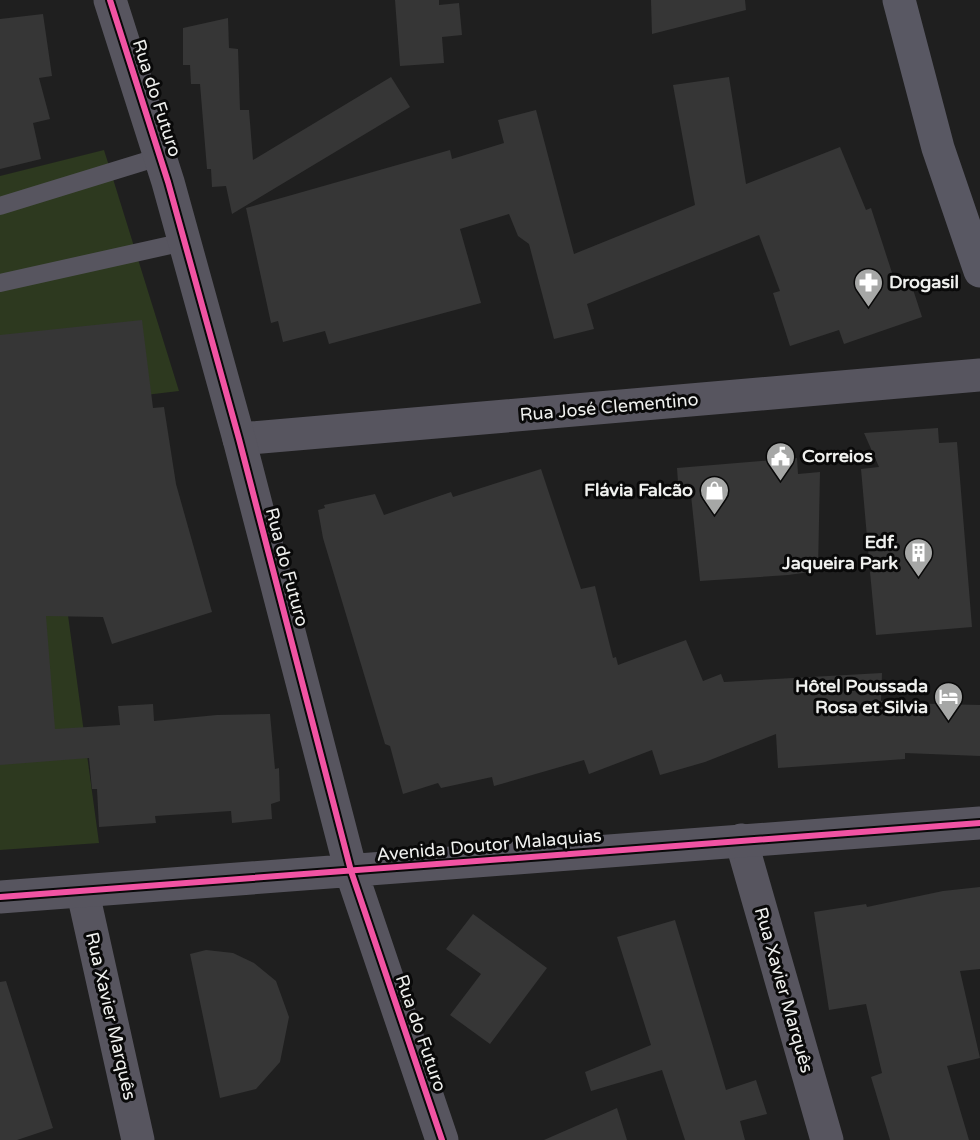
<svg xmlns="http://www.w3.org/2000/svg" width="980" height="1140" viewBox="0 0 980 1140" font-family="'Varela Round',sans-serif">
  <rect width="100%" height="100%" fill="#1f1f1f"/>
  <!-- green -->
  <path fill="#2d391f" d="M104,150L179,391L44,407L67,608L99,843L0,850V176Z"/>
  <!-- building -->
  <path fill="#363636" d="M395,0H439V5L459,3L462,35L442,37L444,63L400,66Z
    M651,0H745L746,10L652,34Z
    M43,14L52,76L39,78L50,119L33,123L41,159L0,169V19Z
    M228,18L229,48L238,49L240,110H249L253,160L391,77L410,107L232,214L226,186L212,187L211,169H207L200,84H191L190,65H183V28Z
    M729,77L746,184L840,147L866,210L871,208L895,282L909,277L922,317L844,344L839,330L790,346L773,293L780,291L759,235L587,304L594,329L554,339L529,244L518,236L509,214L460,229L481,303L329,344L325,331L283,342L278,321L271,323L246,208L450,150L452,159L504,143L498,120L536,110L574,254L695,205L673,85Z
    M142,320L153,408L164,407L176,484L212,612L112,644L103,617L46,616L55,729L120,725L118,706L153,704L154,721L217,715L270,714L275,769L279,768L280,801L271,804L272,819L232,823L231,811L155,816L156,823L99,827L97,789H92L89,758L0,765V335Z
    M938,428L939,443L957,442L972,627L876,635L870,572L874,570L870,571L861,469L879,467L864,433Z
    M797,458L798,474L820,472L818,571L788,575L700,581L691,495L679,496L677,468Z
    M541,469L581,589L595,586L613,658L616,657L618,665L686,640L703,681L721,674L724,682L882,673L881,701L898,699V703L980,705V756L905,753V759L778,768L776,734L705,762L660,775L652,750L589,774L584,760L494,786L492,777L441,788L438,783L403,794L390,746L385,744L323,538L318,510L325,508L324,505L375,494L384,515L451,492L453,497Z
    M980,887V969L960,971L980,1058L947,1066L969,1140H890L871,1077L882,1073L866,1004L829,1010L814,912L866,904L867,907L943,891Z
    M473,914L547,968L490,1044L450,1015L481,974L446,949Z
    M675,920L726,1090L756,1080L767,1114L740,1121L745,1140H685L662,1070L591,1091L585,1072L651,1045L617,937Z
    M206,950L233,953L254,963L276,981L289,1017L280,1062L256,1089L220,1098L190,954Z
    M6,981L53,1128L17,1140H0V982Z
    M617,1108L627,1140H544Z"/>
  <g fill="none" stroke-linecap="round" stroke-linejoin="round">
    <!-- service -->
    <path stroke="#57555f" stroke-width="18" d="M0,206L159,157
      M0,283L184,242"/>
    <!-- minor -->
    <path stroke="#57555f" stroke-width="33" d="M239,439L980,375
      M741,840L827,1140
      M83,893L138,1140"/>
    <!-- tertiary -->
    <path stroke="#57555f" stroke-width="33" d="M110,0L168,182L239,439L351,871L442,1140
      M0,897L980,823"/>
    <!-- secondary -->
    <path stroke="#595863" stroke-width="33" d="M899,0L938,148L980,271"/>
    <defs>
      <path id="cycleway" d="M110,0L168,182L239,439L351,871L442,1140
        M0,897L980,823"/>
    </defs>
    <!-- cycleway casing -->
    <use href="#cycleway" stroke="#090909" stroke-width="10"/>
    <!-- cycleway -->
    <use href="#cycleway" stroke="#f153a3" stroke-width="6"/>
  </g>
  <!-- icons -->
  <defs>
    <symbol id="pharmacy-pin" viewBox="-11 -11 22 30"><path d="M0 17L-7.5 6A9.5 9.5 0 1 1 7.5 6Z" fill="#a6a7a6" stroke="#090909"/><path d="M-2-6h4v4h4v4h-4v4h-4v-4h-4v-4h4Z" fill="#fff"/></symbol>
    <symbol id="civic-pin" viewBox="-11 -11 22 30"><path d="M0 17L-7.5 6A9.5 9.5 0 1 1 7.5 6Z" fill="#a6a7a6" stroke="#090909"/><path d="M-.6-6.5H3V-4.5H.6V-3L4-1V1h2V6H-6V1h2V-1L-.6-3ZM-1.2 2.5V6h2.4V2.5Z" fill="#fff"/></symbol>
    <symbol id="shop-pin" viewBox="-11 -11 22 30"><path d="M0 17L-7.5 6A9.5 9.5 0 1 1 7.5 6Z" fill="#a6a7a6" stroke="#090909"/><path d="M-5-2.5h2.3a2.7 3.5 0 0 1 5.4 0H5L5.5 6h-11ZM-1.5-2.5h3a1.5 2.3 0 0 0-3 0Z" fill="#fff"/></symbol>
    <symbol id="building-pin" viewBox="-11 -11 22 30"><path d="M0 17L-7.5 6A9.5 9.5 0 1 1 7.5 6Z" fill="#a6a7a6" stroke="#090909"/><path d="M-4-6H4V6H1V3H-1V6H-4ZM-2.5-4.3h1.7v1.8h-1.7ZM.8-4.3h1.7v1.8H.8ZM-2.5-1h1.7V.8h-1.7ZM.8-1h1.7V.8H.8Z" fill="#fff"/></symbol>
    <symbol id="hotel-pin" viewBox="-11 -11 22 30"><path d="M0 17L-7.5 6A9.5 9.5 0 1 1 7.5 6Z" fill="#a6a7a6" stroke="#090909"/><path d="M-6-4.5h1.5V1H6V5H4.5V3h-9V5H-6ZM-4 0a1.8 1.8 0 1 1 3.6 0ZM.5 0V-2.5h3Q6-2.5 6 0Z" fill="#fff"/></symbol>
  </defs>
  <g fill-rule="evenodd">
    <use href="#pharmacy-pin" x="852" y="266" width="33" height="45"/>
    <use href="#civic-pin" x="764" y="440" width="33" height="45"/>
    <use href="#shop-pin" x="698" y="474" width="33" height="45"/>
    <use href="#building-pin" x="902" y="536" width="33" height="45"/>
    <use href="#hotel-pin" x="932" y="680" width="33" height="45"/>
  </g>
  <g text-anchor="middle" stroke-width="6" stroke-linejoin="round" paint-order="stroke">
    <!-- street labels -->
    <g font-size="18" fill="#eff0ee" stroke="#090909">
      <text transform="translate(157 98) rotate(72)" y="6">Rua do Futuro</text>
      <text transform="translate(609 407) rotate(-5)" y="6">Rua José Clementino</text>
      <text transform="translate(287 567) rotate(75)" y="6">Rua do Futuro</text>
      <text transform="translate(489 845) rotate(-5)" y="6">Avenida Doutor Malaquias</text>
      <text transform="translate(784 990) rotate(74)" y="6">Rua Xavier Marquês</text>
      <text transform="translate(111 1016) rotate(77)" y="6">Rua Xavier Marquês</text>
      <text transform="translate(421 1033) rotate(71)" y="6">Rua do Futuro</text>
    </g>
    <!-- poi labels -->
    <g font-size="18" font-weight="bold" fill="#eff0ee" stroke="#090909" text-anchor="end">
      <text x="889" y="288" text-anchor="start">Drogasil</text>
      <text x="802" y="462" text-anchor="start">Correios</text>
      <text x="693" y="496">Flávia Falcão</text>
      <text x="898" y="548">Edf.<tspan x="898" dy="21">Jaqueira Park</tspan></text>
      <text x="928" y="692">Hôtel Poussada<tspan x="928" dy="21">Rosa et Silvia</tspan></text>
    </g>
  </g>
</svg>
